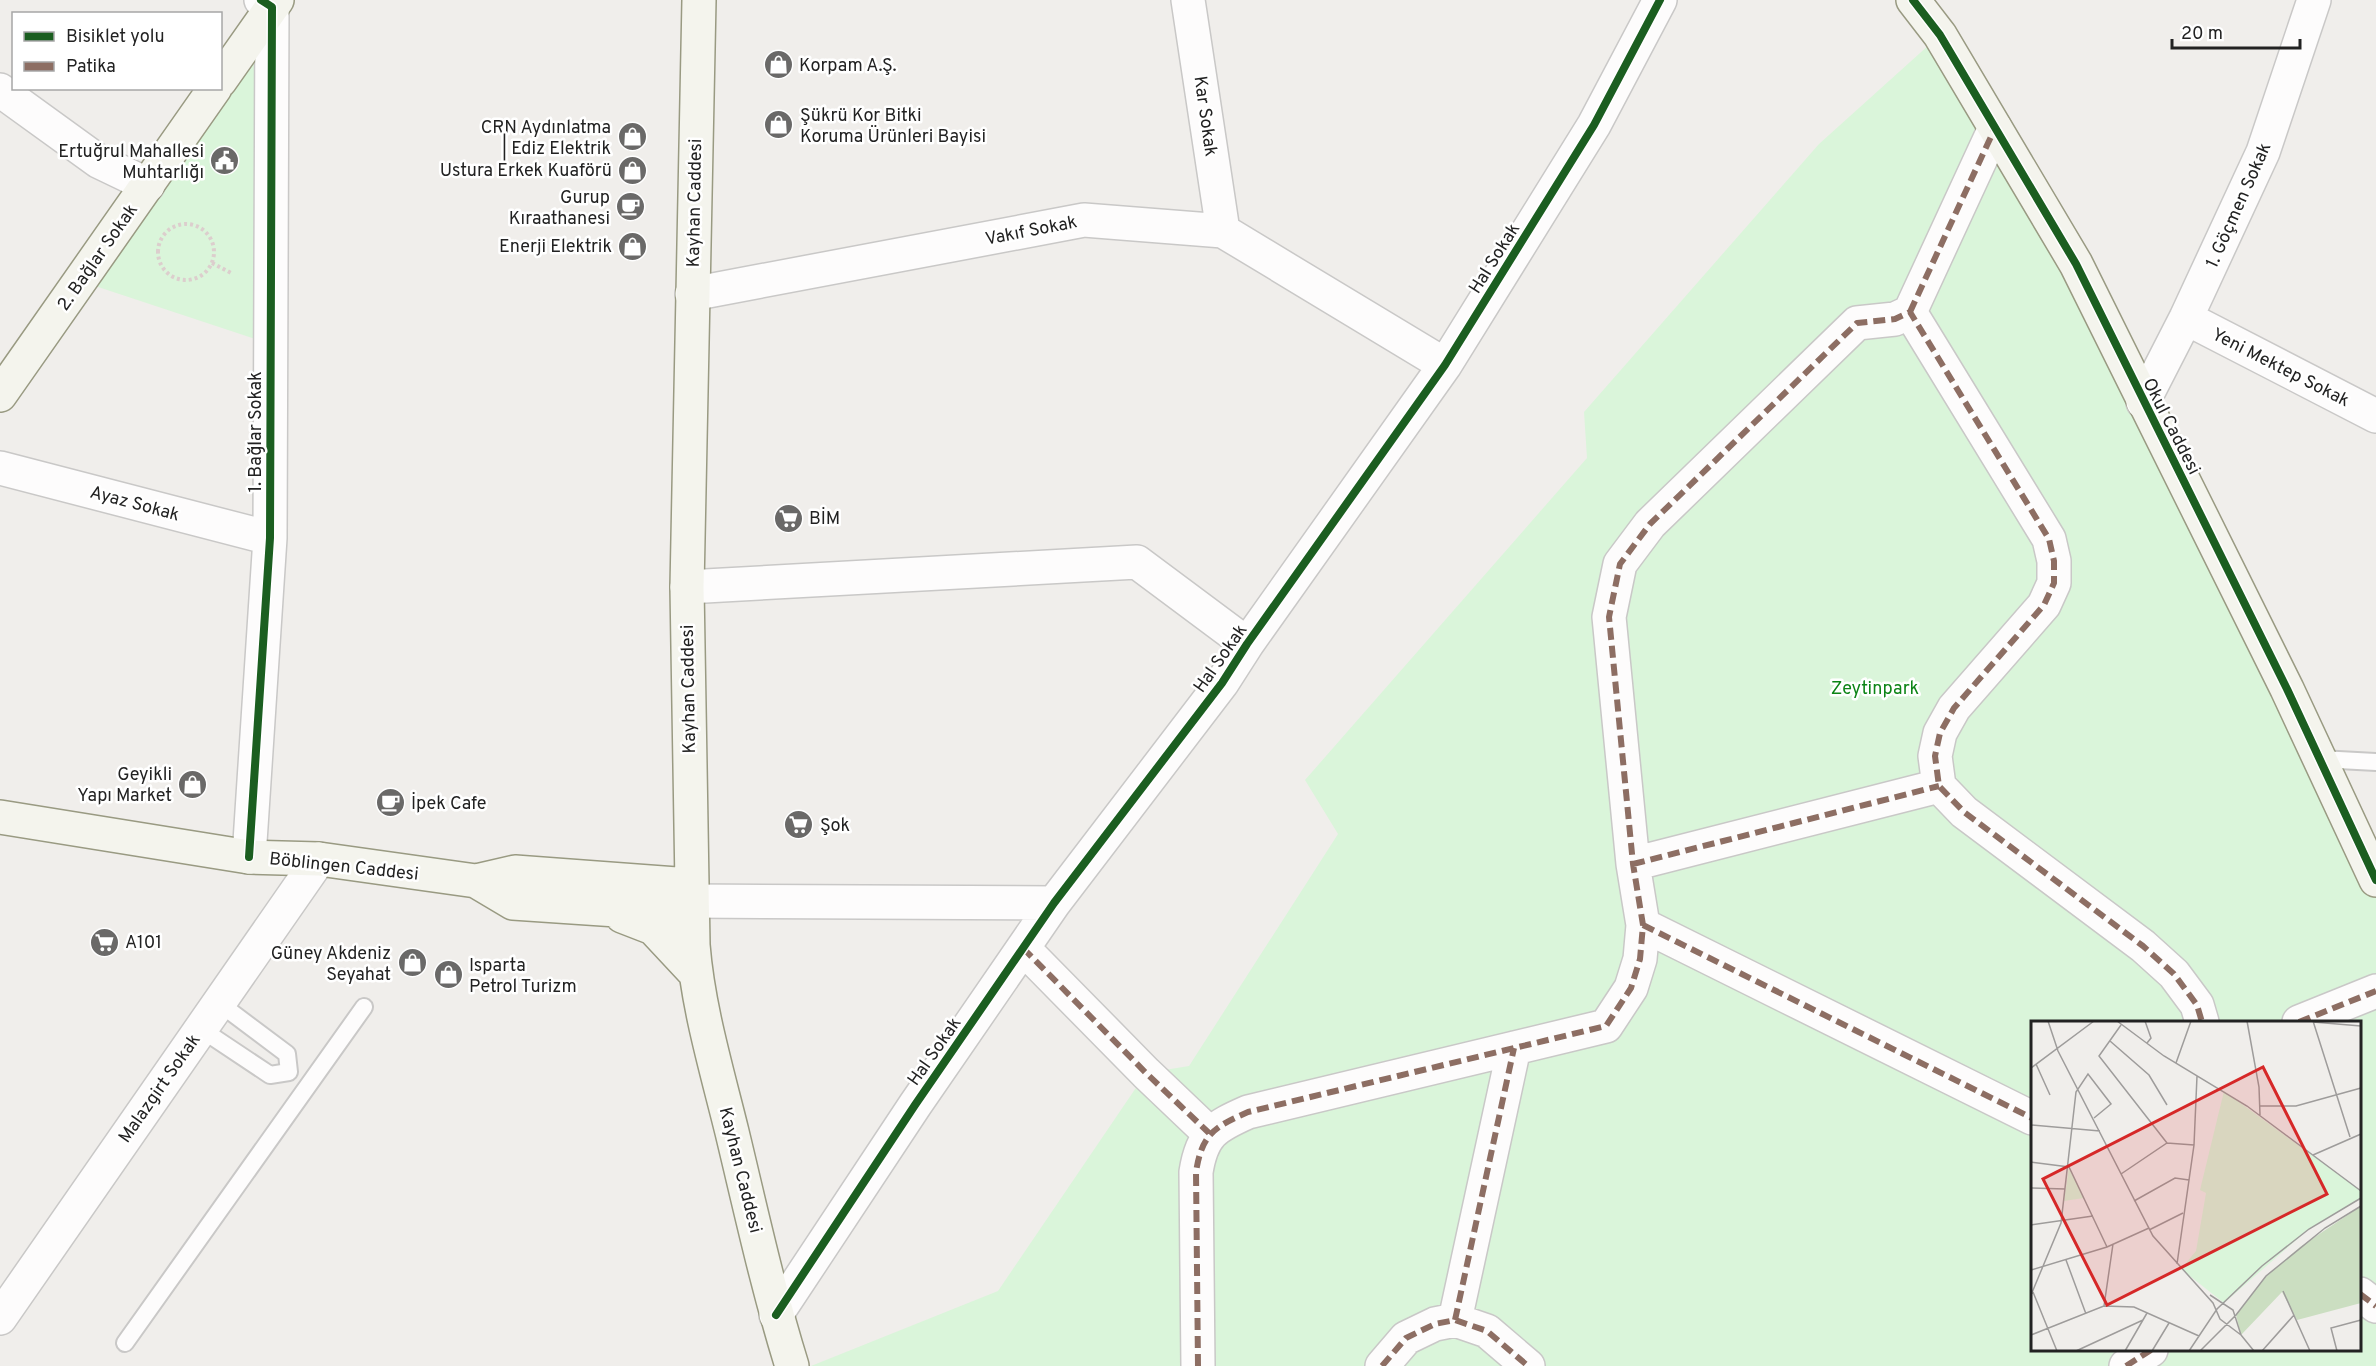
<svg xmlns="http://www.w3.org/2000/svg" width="2376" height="1366" viewBox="0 0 2376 1366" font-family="Overpass,sans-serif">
  <rect width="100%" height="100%" fill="#f0eeeb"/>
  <!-- park -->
  <path fill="#daf5da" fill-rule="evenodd" d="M272,7L270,344L80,281Z
    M1940,35L2376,880V1366H811L998,1291L1146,1073L1189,1066L1338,834L1305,780L1587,458L1584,412L1819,144ZM2032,1022H2360V1350H2032Z"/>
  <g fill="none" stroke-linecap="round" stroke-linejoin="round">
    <defs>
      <path id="lane" d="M2320,759L2376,762
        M201,1029L270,1075L289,1072L287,1054L219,1003
        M125,1343L364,1007"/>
      <path id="street" d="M1188,0L1223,231
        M0,90L98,161L148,185
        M692,294L1084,220L1223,231L1445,365
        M1910,312L1995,128
        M2186,318L2376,416
        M2143,402L2186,318L2263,152L2314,0
        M0,468L270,538
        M687,587L1137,562L1247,644
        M249,857L270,538L272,7L261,0
        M1633,864L1939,786
        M690,901L1054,903
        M1643,925L2032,1118
        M1023,948L1146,1073L1209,1133
        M2299,1022L2376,991
        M2360,1294L2376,1306
        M776,1315L915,1105L1054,903L1222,683L1247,644L1445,365L1594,125L1660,0
        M0,1318L319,859
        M1455,1320L1514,1048
        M1198,1366L1196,1172C1202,1134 1214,1127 1248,1112L1606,1026L1631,988L1640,959L1643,925L1633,864L1609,617L1620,564L1650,524L1857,323L1895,319L1910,312L2049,539L2054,561V583L2044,605L1954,708L1940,733L1935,756L1939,786L1964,812L2143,946L2174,974L2197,1005L2202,1022
        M1382,1366L1406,1338L1435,1324L1455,1320L1487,1331L1528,1366
        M2126,1366L2151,1350"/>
      <path id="secondary" d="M699,0L687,587L693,945C698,1008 717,1071 732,1132C751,1211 768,1289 792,1366
        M1913,0L1940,35L2076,264L2287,689L2376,880
        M220,81L277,0
        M0,395L215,88
        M0,817L249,857L319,859L476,881L515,872L690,885
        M476,881L513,903L691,915
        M622,916L653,928L695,973"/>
    </defs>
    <!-- lane casing -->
    <use href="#lane" stroke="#c9c8c7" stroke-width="20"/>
    <!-- street casing -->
    <use href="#street" stroke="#c9c8c7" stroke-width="36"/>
    <!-- secondary casing -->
    <use href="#secondary" stroke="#999a82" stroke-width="36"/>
    <!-- path -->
    <path stroke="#dccecd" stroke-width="4" stroke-dasharray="3 3" stroke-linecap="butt" d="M158 252a28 28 0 1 1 56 0a28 28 0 1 1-56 0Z
      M212,263L233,274"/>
    <!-- lane -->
    <use href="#lane" stroke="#fdfcfc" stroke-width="16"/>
    <!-- street -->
    <use href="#street" stroke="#fdfcfc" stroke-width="33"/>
    <!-- secondary -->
    <use href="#secondary" stroke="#f4f4ed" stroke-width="33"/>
    <!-- quiet -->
    <path stroke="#8d6e63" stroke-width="6" stroke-dasharray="12 6" stroke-linecap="butt" d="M1910,312L1995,128
      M1633,864L1939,786
      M1643,925L2032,1118
      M1023,948L1146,1073L1209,1133
      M2299,1022L2376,991
      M2360,1294L2376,1306
      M1455,1320L1514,1048
      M1198,1366L1196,1172C1202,1134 1214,1127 1248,1112L1606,1026L1631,988L1640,959L1643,925L1633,864L1609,617L1620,564L1650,524L1857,323L1895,319L1910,312L2049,539L2054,561V583L2044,605L1954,708L1940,733L1935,756L1939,786L1964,812L2143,946L2174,974L2197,1005L2202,1022
      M1382,1366L1406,1338L1435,1324L1455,1320L1487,1331L1528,1366
      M2126,1366L2151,1350"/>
    <defs>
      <path id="cycleway" d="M1913,0L1940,35L2076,264L2287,689L2376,880
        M249,857L270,538L272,7L261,0
        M776,1315L915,1105L1054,903L1222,683L1247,644L1445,365L1594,125L1660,0"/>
    </defs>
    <!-- cycleway casing -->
    <use href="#cycleway" stroke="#fff" stroke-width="11"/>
    <!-- cycleway -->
    <use href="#cycleway" stroke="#1b5e20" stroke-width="8"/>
  </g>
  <!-- icons -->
  <defs>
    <symbol id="shop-disc" viewBox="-11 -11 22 22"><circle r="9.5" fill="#6a6968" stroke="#fff"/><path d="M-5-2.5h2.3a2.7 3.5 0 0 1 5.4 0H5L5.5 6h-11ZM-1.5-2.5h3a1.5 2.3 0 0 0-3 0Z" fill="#fff"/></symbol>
    <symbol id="civic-disc" viewBox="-11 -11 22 22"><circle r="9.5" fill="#6a6968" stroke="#fff"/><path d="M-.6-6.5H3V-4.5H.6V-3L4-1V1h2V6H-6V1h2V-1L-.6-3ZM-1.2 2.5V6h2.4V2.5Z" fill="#fff"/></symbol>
    <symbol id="cafe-disc" viewBox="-11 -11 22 22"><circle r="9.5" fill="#6a6968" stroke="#fff"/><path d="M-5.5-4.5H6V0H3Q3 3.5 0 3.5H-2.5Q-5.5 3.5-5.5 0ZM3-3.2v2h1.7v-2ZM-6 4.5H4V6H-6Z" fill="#fff"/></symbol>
    <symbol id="supermarket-disc" viewBox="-11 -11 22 22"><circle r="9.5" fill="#6a6968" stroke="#fff"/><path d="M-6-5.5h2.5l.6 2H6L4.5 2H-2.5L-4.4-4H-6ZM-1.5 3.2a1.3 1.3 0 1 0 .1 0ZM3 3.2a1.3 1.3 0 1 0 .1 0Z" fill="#fff"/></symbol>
  </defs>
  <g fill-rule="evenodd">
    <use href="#shop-disc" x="762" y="48" width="33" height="33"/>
    <use href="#shop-disc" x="762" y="108" width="33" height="33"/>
    <use href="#shop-disc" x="616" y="120" width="33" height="33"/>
    <use href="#civic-disc" x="208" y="144" width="33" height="33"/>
    <use href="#shop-disc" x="616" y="154" width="33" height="33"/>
    <use href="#cafe-disc" x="614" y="190" width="33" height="33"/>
    <use href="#shop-disc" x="616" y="230" width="33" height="33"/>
    <use href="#supermarket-disc" x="772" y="502" width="33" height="33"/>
    <use href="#shop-disc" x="176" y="768" width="33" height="33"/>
    <use href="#cafe-disc" x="374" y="786" width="33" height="33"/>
    <use href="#supermarket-disc" x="782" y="808" width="33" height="33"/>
    <use href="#supermarket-disc" x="88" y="926" width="33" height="33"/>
    <use href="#shop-disc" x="396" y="946" width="33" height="33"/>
    <use href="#shop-disc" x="432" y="958" width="33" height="33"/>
  </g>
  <g text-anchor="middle" stroke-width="5" stroke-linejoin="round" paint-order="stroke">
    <!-- poi labels -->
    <g font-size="18" fill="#222" stroke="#fff" text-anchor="start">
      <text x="799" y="71">Korpam A.Ş.</text>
      <text x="800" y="121">Şükrü Kor Bitki<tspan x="800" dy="21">Koruma Ürünleri Bayisi</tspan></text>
      <text x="611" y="133" text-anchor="end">CRN Aydınlatma<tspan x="611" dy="21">| Ediz Elektrik</tspan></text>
      <text x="204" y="157" text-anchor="end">Ertuğrul Mahallesi<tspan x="204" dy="21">Muhtarlığı</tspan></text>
      <text x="612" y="176" text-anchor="end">Ustura Erkek Kuaförü</text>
      <text x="610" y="203" text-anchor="end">Gurup<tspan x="610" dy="21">Kıraathanesi</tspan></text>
      <text x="612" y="252" text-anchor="end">Enerji Elektrik</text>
      <text x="809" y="524">BİM</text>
      <text x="172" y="780" text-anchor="end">Geyikli<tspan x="172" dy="21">Yapı Market</tspan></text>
      <text x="411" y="809">İpek Cafe</text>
      <text x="820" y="831">Şok</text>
      <text x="125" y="948">A101</text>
      <text x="391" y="959" text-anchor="end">Güney Akdeniz<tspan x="391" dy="21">Seyahat</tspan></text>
      <text x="469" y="971">Isparta<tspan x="469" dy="21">Petrol Turizm</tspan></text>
    </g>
    <!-- street labels -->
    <g font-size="18" fill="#222" stroke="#fff">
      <text transform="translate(1206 116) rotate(82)" y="6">Kar Sokak</text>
      <text transform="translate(694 203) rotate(-89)" y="6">Kayhan Caddesi</text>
      <text transform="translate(2238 205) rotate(-66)" y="6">1. Göçmen Sokak</text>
      <text transform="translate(1031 230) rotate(-11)" y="6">Vakıf Sokak</text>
      <text transform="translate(97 257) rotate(-55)" y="6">2. Bağlar Sokak</text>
      <text transform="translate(1494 258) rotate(-58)" y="6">Hal Sokak</text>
      <text transform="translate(2281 367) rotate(27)" y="6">Yeni Mektep Sokak</text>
      <text transform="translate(2172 426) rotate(63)" y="6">Okul Caddesi</text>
      <text transform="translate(255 432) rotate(-90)" y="6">1. Bağlar Sokak</text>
      <text transform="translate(135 503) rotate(15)" y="6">Ayaz Sokak</text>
      <text transform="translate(1220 658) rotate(-55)" y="6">Hal Sokak</text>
      <text transform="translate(688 689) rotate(-91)" y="6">Kayhan Caddesi</text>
      <text transform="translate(344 866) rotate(6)" y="6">Böblingen Caddesi</text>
      <text transform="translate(934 1051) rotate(-55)" y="6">Hal Sokak</text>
      <text transform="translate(159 1088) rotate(-55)" y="6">Malazgirt Sokak</text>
      <text transform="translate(741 1170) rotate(76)" y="6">Kayhan Caddesi</text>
    </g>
    <!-- park labels -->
    <g font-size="18" fill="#0c8416" stroke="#fff">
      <text x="1875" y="694">Zeytinpark</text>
    </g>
  </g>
  <!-- overview -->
  <g transform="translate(2031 1021)">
    <rect width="330" height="330" fill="#f0eeeb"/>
    <path d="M330,185V282L266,299L251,271L210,314L205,294L235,255L269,226Z" fill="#cbdec1"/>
    <path d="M193,70L330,170V177L278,208L193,282L150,248L165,230L175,172L169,169ZM38,146L53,177L33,180Z" fill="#daf5da"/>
    <path fill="none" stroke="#9e9c9b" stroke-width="1.5" d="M17,0L27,30L122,215L182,282L189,298L210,314M86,0L133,35L216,85L330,170M114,0L120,17L116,22M216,0L228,66L229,94M282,0L319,116M282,1L330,5M90,4L68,35L136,122M79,20L118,54L136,84M145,42L160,0M5,43L19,74M0,47L63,0M229,85H265L330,67M0,104L69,110M282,134L330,113M0,141L38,146L76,226M90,153L136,122L163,124M0,167L34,168M103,180L144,157L158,159M0,204L62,195M118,209L152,192M35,239L55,293M146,243L163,124L166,55M0,249L76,226L118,207M252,270L279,330M2,271L26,330M0,274L30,202L45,71L57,53L80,83L63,97M179,274L202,289L210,314M73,285L103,286L168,315M0,314L73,285L82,223M210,314L223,330M45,330L112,299M94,330L116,292M121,330L138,302M158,330L186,288L231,245L278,208L330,177M169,330L205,294L235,255L294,207L330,185M231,330L263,294M306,330L300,307L330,299"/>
    <path fill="#d62828" fill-opacity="0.15" stroke="#d62828" stroke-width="3" d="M232,46L296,173L76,284L12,158Z"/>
    <rect width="330" height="330" fill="none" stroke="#222" stroke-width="3"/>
  </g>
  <!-- legend -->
  <rect x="12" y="12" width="210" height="78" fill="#ffffff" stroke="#a7a7a7" stroke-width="1.5"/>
  <rect x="24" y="32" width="30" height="9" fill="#1b5e20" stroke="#a7a7a7" stroke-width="1.5"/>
  <text x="66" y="42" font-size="18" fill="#222222">Bisiklet yolu</text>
  <rect x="24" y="62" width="30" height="9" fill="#8d6e63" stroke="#a7a7a7" stroke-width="1.5"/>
  <text x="66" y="72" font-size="18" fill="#222222">Patika</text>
  <!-- scale -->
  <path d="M2172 39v9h128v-9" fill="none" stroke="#222222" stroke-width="3"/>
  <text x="2181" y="39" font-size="18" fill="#222222" stroke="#ffffff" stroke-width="4.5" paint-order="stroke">20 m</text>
</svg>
